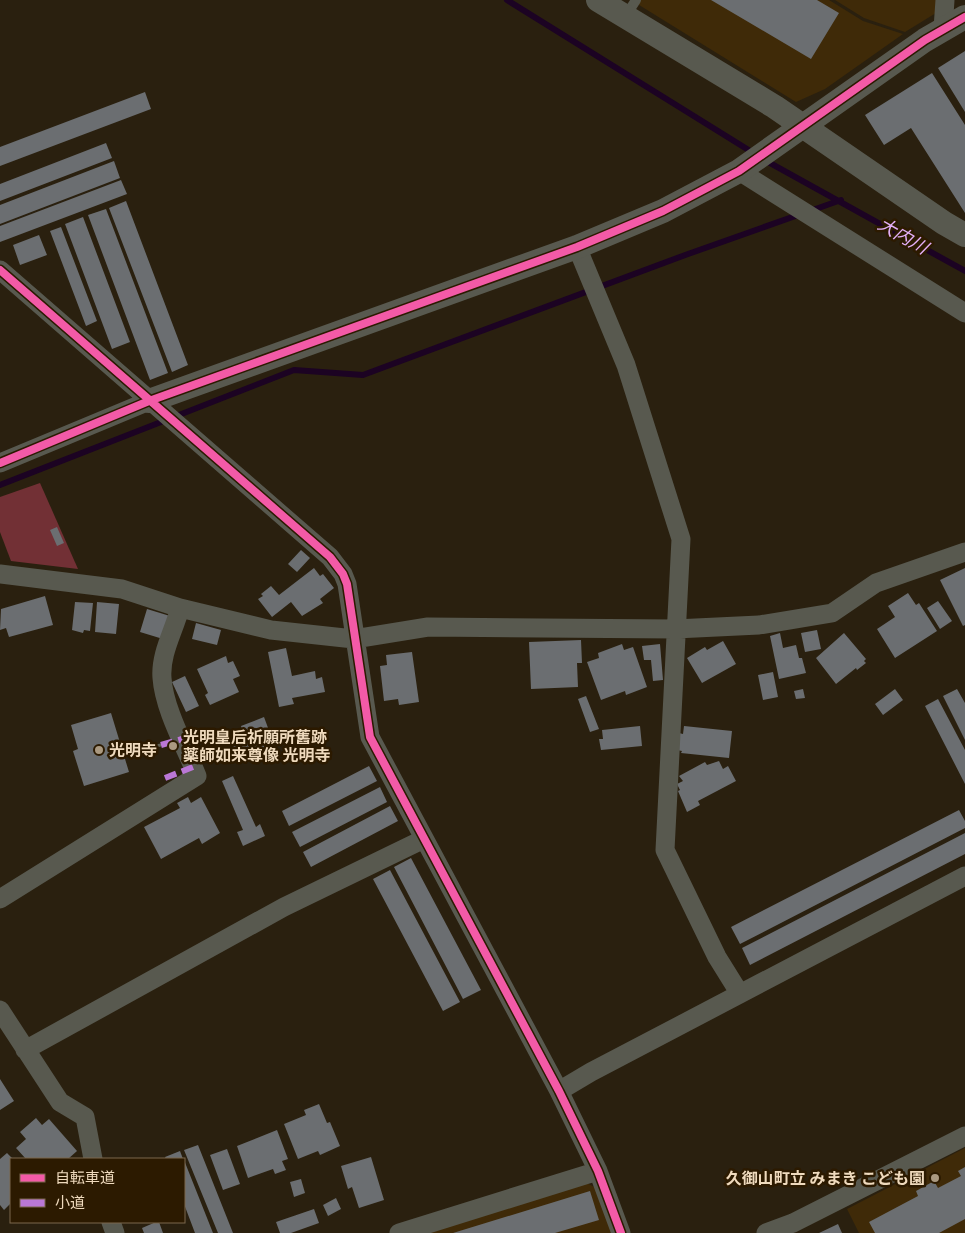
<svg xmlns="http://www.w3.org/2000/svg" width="965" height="1233" viewBox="0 0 965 1233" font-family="'Public Sans','Noto Sans JP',sans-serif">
  <rect width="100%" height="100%" fill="#2a200f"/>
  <!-- built -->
  <path fill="#3f2a08" d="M631,0H829L863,21L903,34L825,89L796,102Z
    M835,0H937L936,13L905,32L864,18Z
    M965,1148V1233H859L847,1209Z
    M583,1181L598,1189L614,1233H419Z"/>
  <!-- green -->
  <path fill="#723035" d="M40,483L78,569L11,561L0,532V497Z"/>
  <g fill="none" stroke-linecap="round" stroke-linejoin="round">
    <!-- stream -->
    <path stroke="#1c0323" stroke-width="6" d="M507,0L755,154
      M763,159L965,271
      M810,211L841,200
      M0,485L294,370L363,375L688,254L801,214"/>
  </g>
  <!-- building -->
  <path fill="#6b6e71" d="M711,0H817L839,13L811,59Z
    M965,51V112L938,68Z
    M932,73L965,125V213L911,128L884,145L865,115Z
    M145,92L151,109L0,166V147Z
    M106,143L112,158L0,201V184Z
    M114,161L120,178L0,224V205Z
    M121,180L127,194L0,242V226Z
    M126,201L188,365L172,372L109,208Z
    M106,209L168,373L150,380L88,215Z
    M83,217L130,342L112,349L65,224Z
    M61,227L97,321L86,326L50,231Z
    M39,235L47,255L20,265L13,245Z
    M57,527L64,543L57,546L50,530Z
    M301,550L310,558L297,572L288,564Z
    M314,568L320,576L323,574L334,588L320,599L323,603L302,616L291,602L272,617L258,599L263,596L261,594L271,586L279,595Z
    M965,568V625L963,626L940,580Z
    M908,593L916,605L919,603L937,631L895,658L877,629L895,617L888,606Z
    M45,596L53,625L9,637L6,628L0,630L1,609Z
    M938,601L952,621L940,629L927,608Z
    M75,602L93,603L90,631L84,630L83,633L72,630Z
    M97,602L119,604L116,634L95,632Z
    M147,609L170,616L163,639L140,632Z
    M196,623L221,630L217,645L192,639Z
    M817,630L821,649L805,652L801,633Z
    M780,633L783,648L796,645L799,658H802L806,673L779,679L770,636Z
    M844,633L866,659L864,661L866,663L857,670L856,668L836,684L816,658Z
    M581,640L582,663H577L578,687L531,689L529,642Z
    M723,641L736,664L702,683L687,658L705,647L707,650Z
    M622,644L624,650L633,647L647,687L626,695L625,691L601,700L587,662L599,658L598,653Z
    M660,644L663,680L653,681L651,660H644L642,646Z
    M286,648L292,676L315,671L316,679L322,677L325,692L292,698L294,704L279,707L268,652Z
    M412,652L419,702L399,705L398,699L384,701L380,666L387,665L386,655Z
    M226,656L228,663L233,661L240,676L233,679L239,692L210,705L205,695L208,693L197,669Z
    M773,672L778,697L763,700L758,675Z
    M185,676L199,706L186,712L172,682Z
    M803,689L805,698L796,699L794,691Z
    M895,689L903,700L883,715L875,704Z
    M957,689L965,703V740L943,696Z
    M586,696L599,729L590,732L578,699Z
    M938,699L965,750V784L925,706Z
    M111,713L129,772L84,786L73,751L78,749L71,725Z
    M264,717L274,744L251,753L250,747L236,753L230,738L243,733L241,726Z
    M640,726L642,746L601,750L599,739H603L602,730Z
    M684,726L732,731L729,758L681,753L682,751L677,750L679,733L683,734Z
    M719,761L723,769L728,766L736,781L698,801L700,805L687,812L678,791L680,790L677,784L683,781L679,776L705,762L707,765Z
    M369,766L377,781L289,826L282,811Z
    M233,776L256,827L260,824L265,836L243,846L237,832L243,830L222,781Z
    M380,787L387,802L300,847L292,832Z
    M188,797L191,803L201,797L220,833L202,844L199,838L161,859L144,827L180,808L177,803Z
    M390,806L398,821L311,867L303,852Z
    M959,810L965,821V828L740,944L731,927Z
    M965,833V854L750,965L742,948Z
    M411,858L481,990L463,999L394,867Z
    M390,870L460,1002L443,1011L373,879Z
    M0,1079L14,1101L0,1110Z
    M319,1104L327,1123L330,1122L340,1146L320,1155L318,1151L298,1159L284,1124L306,1115L304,1110Z
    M36,1118L42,1125L49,1119L77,1151L68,1159H26L16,1148L26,1139L20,1132Z
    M277,1130L288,1159L282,1161L286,1170L275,1174L273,1169L248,1178L237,1146Z
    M198,1145L233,1233H218L184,1150Z
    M227,1149L240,1184L223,1190L210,1155Z
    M180,1151L183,1159H166L165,1157Z
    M7,1153L13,1159L11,1203L4,1210L0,1205V1159Z
    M371,1157L384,1200L359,1208L352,1187L348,1189L341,1166Z
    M184,1160L213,1233H195L184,1204Z
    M965,1167V1219L939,1233H875L869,1222L918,1196L916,1191L934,1181L938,1188L961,1176L958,1171Z
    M301,1179L305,1193L294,1197L290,1182Z
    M590,1191L599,1220L555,1233H453Z
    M336,1198L341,1209L328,1216L323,1205Z
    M314,1209L319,1223L291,1233H280L276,1222Z
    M156,1222H159L163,1233H144L142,1228Z
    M838,1224L842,1233H819Z"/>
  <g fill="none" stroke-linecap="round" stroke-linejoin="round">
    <!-- path -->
    <path stroke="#616156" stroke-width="3" stroke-dasharray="5 2.5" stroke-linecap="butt" d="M142,748L161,745"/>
    <!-- service -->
    <path stroke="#58594f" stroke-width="10" d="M625,17L636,0"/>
    <!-- minor -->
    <path stroke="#58594f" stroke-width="19" d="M943,29L945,0
      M739,171L965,313
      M577,247L626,365L681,539L665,850L717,957L740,994
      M0,270L330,557L343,574L347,584L370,737L559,1091L598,1171L621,1233
      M0,463L149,401
      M0,574L122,589L180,608L271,630L354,639L428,627L675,629L759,625L832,613L876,583L965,552
      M0,899L197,776C186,748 164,709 162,678C160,654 174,631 180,608
      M0,1010L60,1102L85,1117L93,1159
      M25,1050L284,907L424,839
      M559,1091L591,1072L965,876
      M111,1222L115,1233
      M399,1233L598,1171
      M766,1233L793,1223L965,1136"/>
    <!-- tertiary -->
    <path stroke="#58594f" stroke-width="24" d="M598,0L775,107L944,223L965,235
      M149,401L577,247L663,211L739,171L925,40L965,17"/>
    <!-- quiet -->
    <path stroke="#ba77d6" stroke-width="6" stroke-dasharray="12 6" stroke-linecap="butt" d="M161,745L182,739
      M165,778L193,767"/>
    <defs>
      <path id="cycleway" d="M0,270L330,557L343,574L347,584L370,737L559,1091L598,1171L621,1233
        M0,463L149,401L577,247L663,211L739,171L925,40L965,17"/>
    </defs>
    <!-- cycleway casing -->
    <use href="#cycleway" stroke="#2c1a00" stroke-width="11"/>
    <!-- cycleway -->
    <use href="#cycleway" stroke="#f35aa7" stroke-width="8"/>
  </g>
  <!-- markers -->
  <g fill="#aa9980" stroke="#2c1a00" stroke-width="2">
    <circle cx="173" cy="746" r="5"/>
    <circle cx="99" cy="750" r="5"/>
    <circle cx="935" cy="1178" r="5"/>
  </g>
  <g text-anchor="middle" stroke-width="5" stroke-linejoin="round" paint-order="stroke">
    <!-- poi labels -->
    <g font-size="16" font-weight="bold" fill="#efdabd" stroke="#2c1a00" text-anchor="start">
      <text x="183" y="743">光明皇后祈願所舊跡<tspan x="183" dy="18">薬師如来尊像 光明寺</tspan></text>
      <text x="109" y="756">光明寺</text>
      <text x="925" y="1184" text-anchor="end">久御山町立 みまき こども園</text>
    </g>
    <!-- water labels -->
    <g font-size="18" font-style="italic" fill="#e3aff7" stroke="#2c1a00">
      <text transform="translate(903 236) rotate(30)" y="6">大内川</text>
    </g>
  </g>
  <!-- legend -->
  <rect x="10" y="1158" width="175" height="65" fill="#2c1a00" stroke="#7a674c"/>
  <rect x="20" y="1174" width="25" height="8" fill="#f35aa7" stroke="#7a674c"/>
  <text x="55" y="1183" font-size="15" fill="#efdabd">自転車道</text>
  <rect x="20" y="1199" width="25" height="8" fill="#ba77d6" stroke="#7a674c"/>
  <text x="55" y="1208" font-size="15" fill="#efdabd">小道</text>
</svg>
